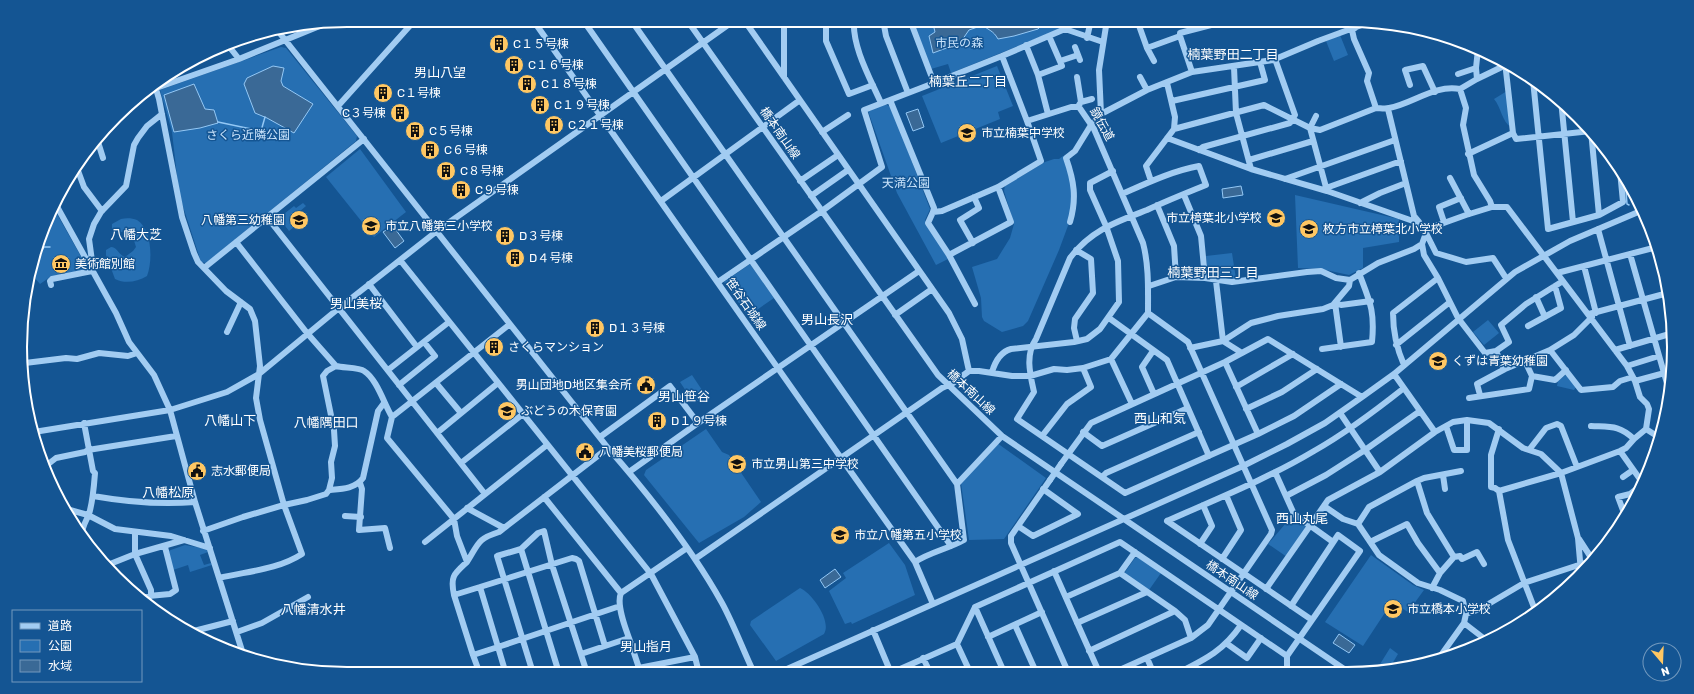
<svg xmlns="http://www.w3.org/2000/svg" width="1694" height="694" viewBox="0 0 1694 694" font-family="Rubik,'Noto Sans JP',sans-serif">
  <rect width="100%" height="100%" fill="#145593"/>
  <!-- green -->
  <path fill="#266fb2" d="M913,20H1065L1066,21L1065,27L951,73L948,64L931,69Z
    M1340,35L1348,55L1334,61L1326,41Z
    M281,47L286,48L357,136L356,141L206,263L201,262L179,194L172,132L160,90Z
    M997,66L1013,106L998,112L1000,119L941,143L922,96Z
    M1507,91L1511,127C1502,122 1501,107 1494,99Z
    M885,104L891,107L930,209L925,220L948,259L936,265L897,193L868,111Z
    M360,149L406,212L374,237L326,177Z
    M1063,156L1066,159L1073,184L1069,223L1059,250L1028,321L1023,326L1002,332L984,321L982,317L981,298L972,267L997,259L1010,238L1014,224L1004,191L1005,186L1045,162L1054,159H1059Z
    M1295,195L1399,219V242L1363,248V268L1349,275L1321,269L1298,268Z
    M303,203L306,206L299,212L304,219L289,231L279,218L294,206L296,208Z
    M53,207L88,269L50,277L40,284L34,277L29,276L37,242Z
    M121,219C126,218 132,218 137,220C152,229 153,261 147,276C137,282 125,284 115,279L106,255V250L111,247C117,247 119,255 125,257L133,251L136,247L131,231L120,232L112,229V224Z
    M1232,253L1236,279L1212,277L1208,275L1206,256Z
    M750,264L774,298L748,316L724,282Z
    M1488,320L1499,333L1484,345L1473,332Z
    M1567,374L1576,387L1574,390L1557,386L1558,381Z
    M692,375L706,396L694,403L680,382Z
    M706,429L722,452L729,455L761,502L744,517L699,543L644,475L646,470Z
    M997,443L1046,478L1004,539L969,540L961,483Z
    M1292,516L1306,526L1307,529L1287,557L1268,544Z
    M889,543L905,565L915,595L852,624L851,622L845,624L829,591L846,578L843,573Z
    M185,545L207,549L208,552L200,555L204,565L211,563L212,565L190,572L188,565L173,570L168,551Z
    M1371,555L1413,585L1424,590L1408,612L1392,602L1363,646L1325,622Z
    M1138,557L1161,573L1149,590L1126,575L1125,572L1135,558Z
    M800,588C812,593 832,621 824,634L776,661L750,625L751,621Z
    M1390,648L1398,654L1392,664L1394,666L1392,671H1379L1377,669Z"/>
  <!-- water -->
  <path fill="#3a6996" stroke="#94c8f5" d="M932,20H1047L1038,29L1014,36L998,39C993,30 989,31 983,25L969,30L960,43L933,53L929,36L935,32Z
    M273,66L284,68L281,81L283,86L313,104L294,133L267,118L255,113L244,84L247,78Z
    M194,84L205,109L214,110L218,123L200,128L174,132L164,95Z
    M918,109L924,127L913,131L906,113Z
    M1241,186L1243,195L1223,198L1222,189Z
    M393,226L404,241L395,248L383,232Z
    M835,569L841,577L825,588L820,580Z
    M1339,634L1355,645L1349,653L1333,643Z"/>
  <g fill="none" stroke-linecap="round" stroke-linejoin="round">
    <!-- stream -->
    <path stroke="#94c8f5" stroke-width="1.5" d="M218,122L261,131L265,117
      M1625,178L1627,204L1629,205
      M36,249L39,246L38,241L43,239L41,234
      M40,253L44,247H50"/>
    <!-- minor -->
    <path stroke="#a2ccf2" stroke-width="6" d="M533,20L841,458L915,562L933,604
      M583,20L951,546
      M631,20L957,484L964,540C948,549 930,552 915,562
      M687,20L938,375L1002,436L1347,671
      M744,20L949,313L962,339L969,371
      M826,20V41L849,94L873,85
      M854,20C852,47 870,78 881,103
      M883,20L886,36L908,93
      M910,20L934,83L1002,56L1027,121L1071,107H1079L1094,129L1143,243C1149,266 1148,289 1148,313
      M1137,20L1147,48L1180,36V33L1211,25L1210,20
      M1349,20L1355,28
      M1352,30L1354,39L1369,73L1367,81L1376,108C1380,108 1385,109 1389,108C1412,104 1435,84 1460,89L1477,79
      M278,31L608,448C650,496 691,547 722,603C734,625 743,650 754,673
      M1180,36L1192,72
      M1087,38L1091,20
      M227,44L239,59
      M1026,45L1038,75L1048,114
      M1075,47L1080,60
      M1147,48L1154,61
      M1478,49L1476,68L1477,79L1506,65
      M1002,56L1065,29L1103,42
      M1060,61L1078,55
      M1505,62L1513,133L1516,139L1591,131
      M1234,67L1236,113L1251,169
      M1458,74L1476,68
      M1038,75L1062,66L1049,36
      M784,77V20
      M1077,77L1081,102
      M1140,77L1147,90
      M1533,80L1548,229L1599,215L1623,202L1620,171
      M1410,85L1405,70L1423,66L1435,92
      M156,89L159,99L182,217L194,253L198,262L226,291L250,309L255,321L260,366L256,398L260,420L284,505L302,554C277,570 248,571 219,578
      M1460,89L1466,108L1463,125L1474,175L1490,201L1492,207
      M142,93L239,59L327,23
      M890,100L934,208L933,212
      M1561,100L1573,222
      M1172,101L1265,80L1260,62
      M1079,105L1081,102L1092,99
      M338,106L415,20
      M1101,114L1099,70L1107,20
      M1316,116L1310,128L1327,191
      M1174,129L1264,105L1310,128L1320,130L1376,108
      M1591,131L1599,215
      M822,132L848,115
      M1167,138L1251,169L1327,191L1413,221L1426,233L1422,244L1424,255L1438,278L1458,318L1485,353L1496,351L1502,365L1505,369L1550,350L1574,335L1592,317
      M98,142L103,158
      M1199,150L1203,147L1290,123L1295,115L1275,59
      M1468,154L1513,133
      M1249,160L1313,141
      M77,168L84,187L102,211
      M1450,178L1469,214
      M1285,179L1395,140
      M800,181L838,155
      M1151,181L1146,166L1174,129L1175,117L1167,83
      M1406,183L1414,216L1419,222
      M998,187L1011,222L949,255L928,223L933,212L942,211L998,187L1041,161L1027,121
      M1326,188L1401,161
      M1122,194C1147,183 1172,171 1199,166L1206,185C1186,193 1166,201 1147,210C1116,222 1091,230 1070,258L1036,339C1025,355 1030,374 1034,392L1017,419L1125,493L1258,434L1225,362
      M1184,195L1201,236L1205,278
      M811,196L848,170
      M661,201L800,100
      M55,203L116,313L129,342L154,375L170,410L195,502L244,657
      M1360,203L1380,193L1406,183L1388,109
      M1157,205L1174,246L1176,277
      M267,217L485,494
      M1070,222C1077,198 1074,181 1066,158L1075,151L1091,125L1101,114L1147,90L1192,72L1273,60L1318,41L1367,23
      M1444,222L1439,207L1461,198
      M1598,229L1630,346
      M236,242L307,333L336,366C343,368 359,367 364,371C377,379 384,404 392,417
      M973,243L960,220L979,208L974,197
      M1658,249L1666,282
      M1076,250L1091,259L1093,293L1075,319L1074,328L1077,341
      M1630,254L1670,394
      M949,255L975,304
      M400,260L651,574L695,657L699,673
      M1584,266L1596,313
      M90,267L92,261L89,239L94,224L101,212L126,186L134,145L138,138L147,126L162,114
      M204,268L364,139
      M1557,273L1657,247
      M1506,278L1493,258L1466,262L1436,253L1426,233L1427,229L1466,215L1492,207H1507L1627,366L1635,381L1640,397L1647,404L1649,409L1646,429L1634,439L1626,448L1620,451L1561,473L1499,491L1508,540L1535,610
      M1216,281L1223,341L1242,353
      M718,282L822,211L882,167L864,110L934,83
      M369,284L417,347
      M51,285L50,281L52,279L92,271
      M1149,286L1176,277L1205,278L1232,282L1307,272L1321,271L1336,278L1350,280L1378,263L1414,249L1422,244
      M1536,297L1545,317
      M1335,303L1341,347
      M1335,303L1341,305L1371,301
      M1589,314L1668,293
      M895,315L932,289
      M1109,318L1167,360L1209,456
      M510,324L392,417L387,438L454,519L457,536L467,562C479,543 477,539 499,532L608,448
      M1528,326L1561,308L1555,286
      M227,332L241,302
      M1396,345L1450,302
      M1190,348L1223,341L1251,323L1278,316L1323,309L1333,305L1349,286L1350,280
      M1322,349L1372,342C1375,311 1370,302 1359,273
      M1550,350L1581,390L1613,387L1620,381L1633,377
      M1615,350L1673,333
      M1153,351L1142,367L1154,394
      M1496,351L1509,342L1501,325L1526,304L1563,281
      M1111,359L1132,404
      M1525,361L1532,376L1555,380L1566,370
      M25,363L66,358L77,359L99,353L128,356L137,353
      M1404,365C1396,347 1393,332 1393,313L1438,278
      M1627,366L1659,356
      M388,370L449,322
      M992,372C995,362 1000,352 1011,349L1074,342L1087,339L1100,329L1119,302L1118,261L1106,226L1090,190V183L1113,171
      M1394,374L1435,432
      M1635,381L1672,371
      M436,383L461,413
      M399,385L435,356L424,342
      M1236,387L1293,354
      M1480,395L1477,384L1505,369
      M1469,398L1529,389L1532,376
      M1246,409L1282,392L1317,369
      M1340,413L1380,472
      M1446,426L1454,450H1467V420
      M1591,426C1611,427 1619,425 1634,439
      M1499,429L1491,455V487L1495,488L1499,491
      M1646,429L1660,438
      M34,432L170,410L227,392L259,374L339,308L437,231L735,20
      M1083,432L1102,446L1188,408
      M437,433L498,383
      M1258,434L1294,416L1341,384
      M1042,436L1067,404L1091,387L1083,368
      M600,437L670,386L698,423
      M1529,450L1546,428L1557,424L1561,426L1577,467
      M1620,451L1642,482
      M461,463L523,414
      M1061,464L1091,423L1225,362L1268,339L1362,397
      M47,465L56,458L85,452L88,450L176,436
      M629,472L698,423L919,271
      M1275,472L1294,514L1333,542
      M1443,475L1445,489
      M1102,477L1106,473L1199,432
      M1623,477L1633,470
      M1050,480L1011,536V543L1068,672
      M1417,481L1427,513L1454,557
      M360,483L362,489L359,530L385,528L390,548
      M957,484L1002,436
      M329,490L332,478L331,462L335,446L334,430L323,376L327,371L336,366
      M93,496C127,502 160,505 195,502
      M1286,496L1326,475L1365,450L1420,411
      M544,497L621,593
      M1324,506L1343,519L1358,524L1379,555L1418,583L1440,590L1463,601L1466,614L1464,623L1439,658
      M63,508L88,515L115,529L171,536L210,548
      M467,508L504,528
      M1627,512L1624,513L1618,497L1630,494L1640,486
      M345,516L361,517
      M1167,521C1216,499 1267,479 1314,451C1346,433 1375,411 1404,388
      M1167,521L1312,620
      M1358,524L1369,507L1417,481L1424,478L1461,471
      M1018,526L1033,536L1078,514L1043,489
      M203,531L243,517L284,505L307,500L326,494L329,490C341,489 355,489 363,478L378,411L384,403
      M135,532V554L151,590V596
      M81,534C83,527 86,520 89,514C93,501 94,486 95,473L93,471L84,423
      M1579,539L1592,559
      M425,542L547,445
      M1370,542L1407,524L1418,543L1440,573L1454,557L1460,556L1462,559L1477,552L1484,564
      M1200,544L1212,526L1203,505
      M521,549L559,673
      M695,559L942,388L953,383L969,371H979L1012,376H1030L1054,369L1067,370L1083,368L1111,359L1148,313
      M1222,559L1241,530L1226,495
      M105,566L135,554L184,540
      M1054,571L1099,672
      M1120,573L1135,552
      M1432,588L1440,573
      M1266,589L1328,500L1380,472L1435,432L1453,422L1467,420L1489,423L1523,448L1541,454L1561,473L1578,538L1581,572
      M454,595C450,576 454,574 467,562
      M138,597L170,594L176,590L165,547
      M1066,597L1120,573L1175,611L1185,620L1191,638
      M975,607L1004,672
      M1466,614L1480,609L1524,583L1591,561
      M1077,623L1147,592
      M1464,623L1486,640
      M1015,625L1036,672
      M873,630L891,673
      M194,631L233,621
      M237,632L262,623L308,597
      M988,637L1042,612
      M629,638L639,668
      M1226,643L1247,658L1261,638
      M957,644L970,672
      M1089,651L1175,611
      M581,654L629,638C625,627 616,604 621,593L687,548
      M473,655L454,595L480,587
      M923,658L930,672
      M1147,658L1153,672
      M1287,671V656L1360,551L1338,535L1291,606
      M1115,672L1191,638L1208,625L1271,534L1272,530L1188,342L1148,313
      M1180,672C1206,659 1224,650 1241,625
      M533,673L497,556L521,549L538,533L544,531L552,565L587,673
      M613,673L695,657
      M778,673L1243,466L1287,444L1325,423L1362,397L1394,374L1515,272L1570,241L1643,210
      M891,673L957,644L975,607L1120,542L1287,656
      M480,674L473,655L498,647L480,587L572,558L576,559L579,561L605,646
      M506,674L498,647L620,606"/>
    <!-- minor-bridge -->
    <path stroke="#a2ccf2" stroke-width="6" d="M1050,480L1061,464"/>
  </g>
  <!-- icons -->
  <defs>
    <symbol id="building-disc" viewBox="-11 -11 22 22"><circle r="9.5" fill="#ffc763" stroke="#145593"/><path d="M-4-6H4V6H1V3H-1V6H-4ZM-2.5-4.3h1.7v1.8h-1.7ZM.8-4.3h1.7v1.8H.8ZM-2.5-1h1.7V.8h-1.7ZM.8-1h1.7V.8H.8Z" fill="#111"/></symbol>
    <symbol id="school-disc" viewBox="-11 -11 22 22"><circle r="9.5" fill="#ffc763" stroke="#145593"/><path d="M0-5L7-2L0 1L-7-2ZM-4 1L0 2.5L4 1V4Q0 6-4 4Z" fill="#111"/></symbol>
    <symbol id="museum-disc" viewBox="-11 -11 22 22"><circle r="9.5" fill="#ffc763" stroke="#145593"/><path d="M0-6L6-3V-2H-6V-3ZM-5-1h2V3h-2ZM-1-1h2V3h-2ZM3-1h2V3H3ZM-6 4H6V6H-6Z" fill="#111"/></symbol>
    <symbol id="civic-disc" viewBox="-11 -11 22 22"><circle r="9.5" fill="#ffc763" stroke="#145593"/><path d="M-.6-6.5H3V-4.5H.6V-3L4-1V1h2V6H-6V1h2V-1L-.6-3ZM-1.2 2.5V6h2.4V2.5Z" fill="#111"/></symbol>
  </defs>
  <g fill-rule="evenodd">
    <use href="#building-disc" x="488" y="33" width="22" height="22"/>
    <use href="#building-disc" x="503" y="54" width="22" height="22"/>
    <use href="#building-disc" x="516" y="73" width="22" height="22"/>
    <use href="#building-disc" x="372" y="82" width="22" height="22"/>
    <use href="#building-disc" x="529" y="94" width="22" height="22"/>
    <use href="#building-disc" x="389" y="102" width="22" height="22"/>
    <use href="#building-disc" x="543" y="114" width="22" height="22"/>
    <use href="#building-disc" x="404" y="120" width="22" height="22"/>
    <use href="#school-disc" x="956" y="122" width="22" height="22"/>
    <use href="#building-disc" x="419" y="139" width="22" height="22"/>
    <use href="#building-disc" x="435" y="160" width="22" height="22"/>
    <use href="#building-disc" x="450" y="179" width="22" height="22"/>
    <use href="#school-disc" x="1265" y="207" width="22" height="22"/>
    <use href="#school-disc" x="288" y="209" width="22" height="22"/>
    <use href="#school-disc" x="360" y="215" width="22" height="22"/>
    <use href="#school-disc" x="1298" y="218" width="22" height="22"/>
    <use href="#building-disc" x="494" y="225" width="22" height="22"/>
    <use href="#building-disc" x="504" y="247" width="22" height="22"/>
    <use href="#museum-disc" x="50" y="253" width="22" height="22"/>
    <use href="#building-disc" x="584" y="317" width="22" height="22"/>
    <use href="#building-disc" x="483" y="336" width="22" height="22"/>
    <use href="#school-disc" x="1427" y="350" width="22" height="22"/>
    <use href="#civic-disc" x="635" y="374" width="22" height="22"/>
    <use href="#school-disc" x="496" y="400" width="22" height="22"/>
    <use href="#building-disc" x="646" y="410" width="22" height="22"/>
    <use href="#civic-disc" x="574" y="441" width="22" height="22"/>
    <use href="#school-disc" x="726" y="453" width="22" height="22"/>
    <use href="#civic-disc" x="186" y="460" width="22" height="22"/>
    <use href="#school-disc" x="829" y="524" width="22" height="22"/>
    <use href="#school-disc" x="1382" y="598" width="22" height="22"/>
  </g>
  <g text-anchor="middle" stroke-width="3" stroke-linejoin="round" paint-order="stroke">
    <!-- park labels -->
    <g font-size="12" fill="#cae4fc" stroke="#145593">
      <text x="959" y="47">市民の森</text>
      <text x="248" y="139">さくら近隣公園</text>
      <text x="906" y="187">天満公園</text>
    </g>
    <!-- poi labels -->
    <g font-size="12" fill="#fff" stroke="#145593" text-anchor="start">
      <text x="513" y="48">C１５号棟</text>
      <text x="528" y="69">C１６号棟</text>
      <text x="541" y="88">C１８号棟</text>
      <text x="397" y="97">C１号棟</text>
      <text x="554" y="109">C１９号棟</text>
      <text x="386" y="117" text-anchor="end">C３号棟</text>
      <text x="568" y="129">C２１号棟</text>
      <text x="429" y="135">C５号棟</text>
      <text x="981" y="137">市立楠葉中学校</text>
      <text x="444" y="154">C６号棟</text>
      <text x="460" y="175">C８号棟</text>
      <text x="475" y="194">C９号棟</text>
      <text x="1262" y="222" text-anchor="end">市立樟葉北小学校</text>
      <text x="285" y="224" text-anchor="end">八幡第三幼稚園</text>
      <text x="385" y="230">市立八幡第三小学校</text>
      <text x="1323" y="233">枚方市立樟葉北小学校</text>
      <text x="519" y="240">D３号棟</text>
      <text x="529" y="262">D４号棟</text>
      <text x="75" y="268">美術館別館</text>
      <text x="609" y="332">D１３号棟</text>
      <text x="508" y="351">さくらマンション</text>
      <text x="1452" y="365">くずは青葉幼稚園</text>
      <text x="632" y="389" text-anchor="end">男山団地D地区集会所</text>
      <text x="521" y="415">ぶどうの木保育園</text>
      <text x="671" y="425">D１９号棟</text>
      <text x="599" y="456">八幡美桜郵便局</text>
      <text x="751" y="468">市立男山第三中学校</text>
      <text x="211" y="475">志水郵便局</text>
      <text x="854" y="539">市立八幡第五小学校</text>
      <text x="1407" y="613">市立橋本小学校</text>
    </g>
    <!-- street labels -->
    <g font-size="12" fill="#fff" stroke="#145593">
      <text transform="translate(1102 124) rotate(61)" y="4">鏡伝道</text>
      <text transform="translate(780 133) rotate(55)" y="4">橋本南山線</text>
      <text transform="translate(746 304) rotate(55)" y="4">笹谷石城線</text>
      <text transform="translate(971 392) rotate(43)" y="4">橋本南山線</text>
      <text transform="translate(1232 580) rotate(34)" y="4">橋本南山線</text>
    </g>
    <!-- neighbourhood labels -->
    <g font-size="13" fill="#fff" stroke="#145593">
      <text x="1233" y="59">楠葉野田二丁目</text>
      <text x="440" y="77">男山八望</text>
      <text x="968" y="86">楠葉丘二丁目</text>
      <text x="136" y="239">八幡大芝</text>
      <text x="1213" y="277">楠葉野田三丁目</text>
      <text x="356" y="308">男山美桜</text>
      <text x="827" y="324">男山長沢</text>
      <text x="684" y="401">男山笹谷</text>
      <text x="1160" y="423">西山和気</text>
      <text x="230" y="425">八幡山下</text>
      <text x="326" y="427">八幡隅田口</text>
      <text x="168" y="497">八幡松原</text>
      <text x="1302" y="523">西山丸尾</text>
      <text x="313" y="614">八幡清水井</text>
      <text x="646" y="651">男山指月</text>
    </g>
  </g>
  <!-- crop -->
  <path d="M0 0H1694V694H0ZM347 27H1347A320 320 0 0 1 1667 347V347A320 320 0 0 1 1347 667H347A320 320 0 0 1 27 347V347A320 320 0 0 1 347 27Z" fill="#145593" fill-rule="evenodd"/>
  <path fill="none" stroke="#fff" stroke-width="2" d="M347 27H1347A320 320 0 0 1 1667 347V347A320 320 0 0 1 1347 667H347A320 320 0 0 1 27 347V347A320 320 0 0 1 347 27Z"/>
  <!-- legend -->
  <rect x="12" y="610" width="130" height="72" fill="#145593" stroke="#7299be"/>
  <rect x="20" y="623" width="20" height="6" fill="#a2ccf2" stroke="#7299be"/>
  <text x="48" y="630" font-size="12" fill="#ffffff">道路</text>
  <rect x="20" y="640" width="20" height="12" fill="#266fb2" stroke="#7299be"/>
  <text x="48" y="650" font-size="12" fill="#ffffff">公園</text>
  <rect x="20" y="660" width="20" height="12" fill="#3a6996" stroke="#7299be"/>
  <text x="48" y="670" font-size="12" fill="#ffffff">水域</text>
  <!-- north arrow -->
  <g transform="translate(1662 662) rotate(161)"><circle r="19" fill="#145593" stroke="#7299be"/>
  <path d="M0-3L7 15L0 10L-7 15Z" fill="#ffc763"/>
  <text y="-6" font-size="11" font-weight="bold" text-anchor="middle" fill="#ffffff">N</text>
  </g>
</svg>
